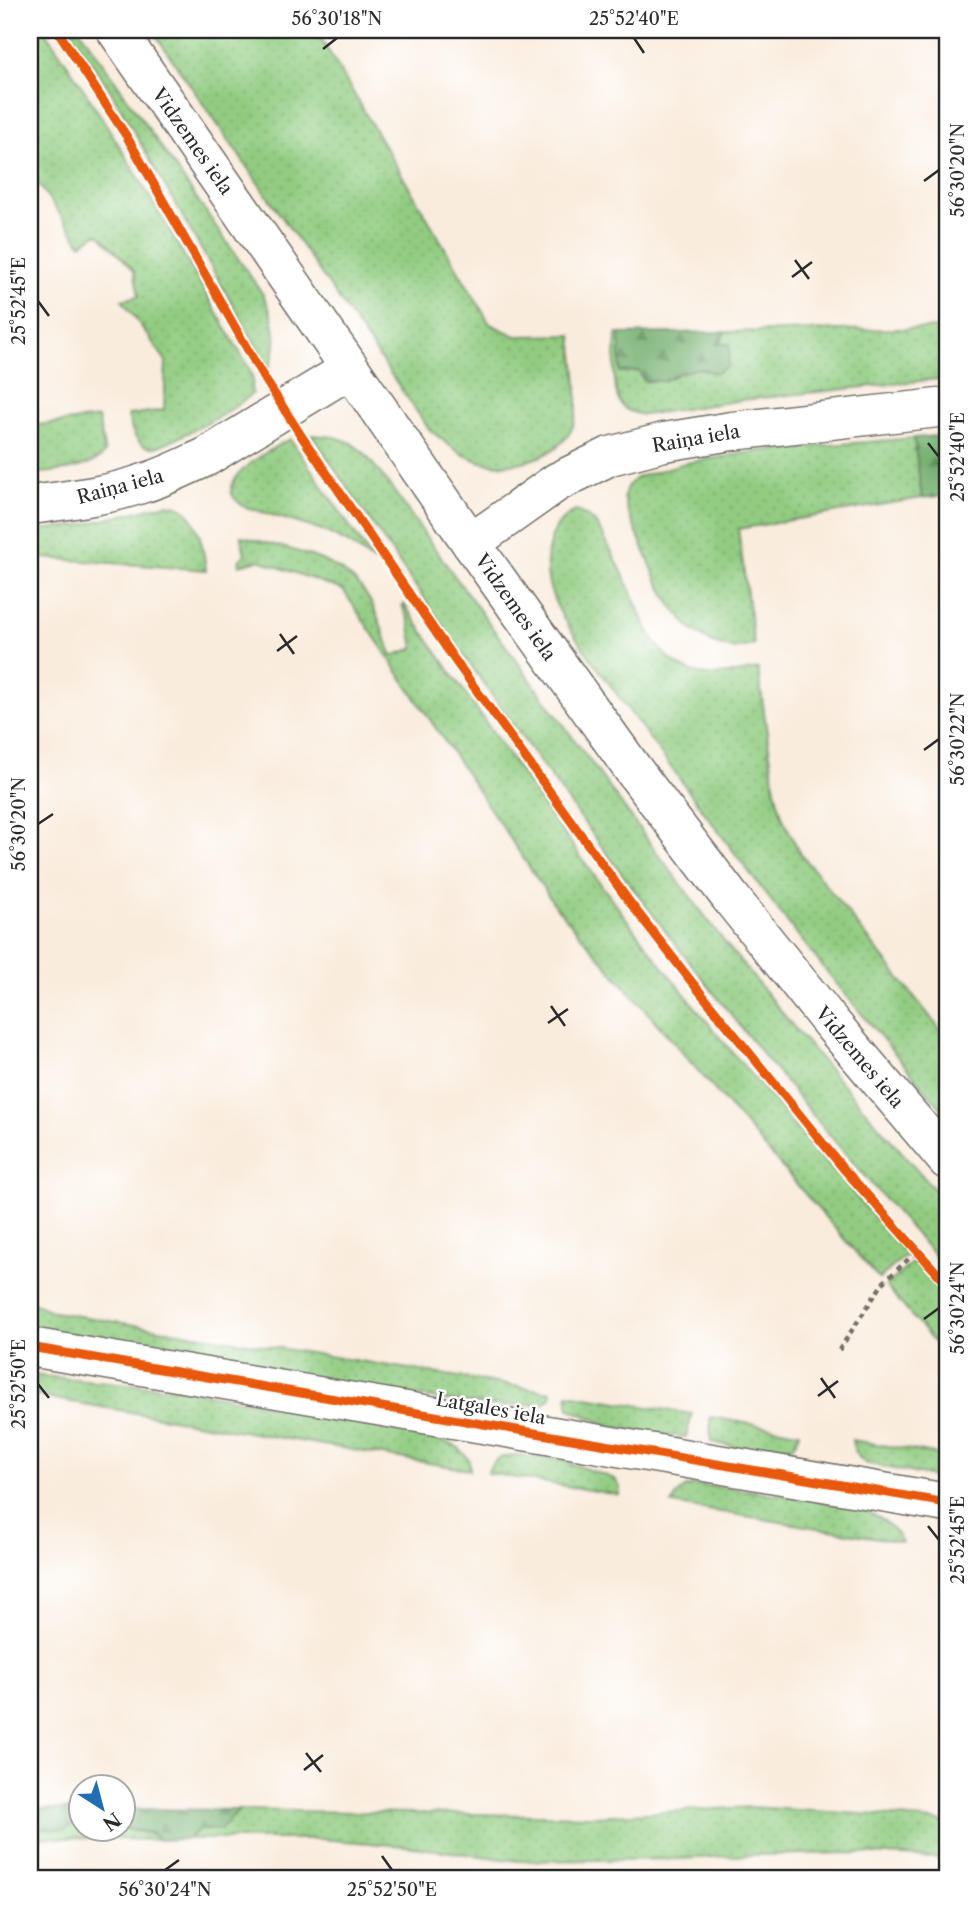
<svg xmlns="http://www.w3.org/2000/svg" width="977" height="1909" viewBox="0 0 977 1909" font-family="'Libre Caslon Text',serif">
  <defs>
    <pattern id="grass-dots" width="8" height="8" patternUnits="userSpaceOnUse" patternTransform="scale(1.75)"><rect width="8" height="8" fill="#91cc81"/><path d="M2 2h.1M6 6h.1" fill="none" stroke="#7daf70" stroke-width="1.8" stroke-linecap="round"/></pattern>
    <pattern id="forest-firs" width="22" height="20" patternUnits="userSpaceOnUse" patternTransform="scale(1.75)"><rect width="22" height="20" fill="#74b06f"/><path d="M5 1l3.5 6h-7zM16 11l3.5 6h-7z" fill="#5f8f5b"/></pattern>
  </defs>
  <rect width="100%" height="100%" fill="#fff"/>
  <filter id="ink" filterUnits="userSpaceOnUse"><feTurbulence type="fractalNoise" baseFrequency=".0143" numOctaves="2"/><feDisplacementMap in="SourceGraphic" scale="14" xChannelSelector="R" yChannelSelector="G"/><feConvolveMatrix kernelMatrix="1 2 1 2 8 2 1 2 1" color-interpolation-filters="sRGB"/></filter>
  <filter id="wash" filterUnits="userSpaceOnUse"><feTurbulence type="fractalNoise" baseFrequency=".00686" numOctaves="4" result="noise"/><feDisplacementMap in="SourceGraphic" scale="28" xChannelSelector="R" yChannelSelector="G"/><feGaussianBlur stdDeviation="1.57" result="paint"/><feColorMatrix in="noise" values="0 0 0 0 0 0 0 0 0 0 0 0 0 0 0 0 0 1.4 0 .05"/><feComposite in="paint" operator="in"/></filter>
  <g filter="url(#wash)">
    <rect width="100%" height="100%" fill="#f9ecdd"/>
    <!-- grass -->
    <path fill="url(#grass-dots)" stroke="#5e7c56" stroke-width="2" d="M30,30H44C120,139 183,255 250,370L253,381L251,391L253,393C225,417 190,432 157,447C136,449 132,432 128,415L164,410L166,361L122,300L139,296L134,270L98,233L81,244L30,172Z
      M69,30H80L262,293C275,317 281,342 269,368L109,88Z
      M152,30H316L490,324L516,336L572,335C574,359 582,404 573,426C561,457 509,472 479,461C459,455 445,442 429,429Z
      M947,328V378L742,400L644,415C637,414 629,412 623,407C610,394 616,352 616,334H620V372L639,371L644,381H663L679,373L699,368L716,373L718,344L725,332Z
      M98,418L105,453C90,470 52,472 30,474V426Z
      M312,435L335,437L350,442L364,453L386,480L440,556L652,846L726,944L815,1053L947,1204V1269C711,1010 508,725 312,435Z
      M914,438L922,498L738,529L754,645L733,649L713,643L691,629L673,608L657,580L628,512L624,497L627,487L636,478L685,463L759,451Z
      M291,439V440L374,562L350,544L324,531L243,506C239,503 234,499 232,494C225,474 276,445 291,439Z
      M167,504C170,505 174,504 178,506C198,513 204,552 206,570L30,557V531L82,525Z
      M576,511C595,517 599,528 608,545C616,559 623,574 630,589C646,627 660,671 709,675C725,676 742,672 758,669L775,790L782,816L798,850L947,1038V1115C899,1058 850,1002 804,943C749,874 697,802 644,731C624,704 604,677 584,649C571,630 555,609 549,584C543,559 549,521 576,511Z
      M241,536C284,549 340,555 367,596C379,614 384,636 392,656L414,648L409,621L402,606L404,604C483,719 562,835 647,946C729,1052 817,1154 907,1254L879,1279L556,907L343,590L259,560L239,565V561L245,554Z
      M914,1261L947,1298V1357L886,1286Z
      M30,1302L54,1312L552,1392L551,1397L543,1404L505,1406L473,1404L369,1389L30,1328Z
      M30,1375L185,1389L404,1432L448,1443L459,1448L469,1460L470,1470L30,1395Z
      M568,1394L692,1414L686,1437L645,1433L610,1426L570,1409L568,1405Z
      M710,1417L799,1432C797,1440 795,1447 786,1450C769,1457 730,1445 711,1442Z
      M852,1440L947,1456V1477H933L865,1463L855,1453Z
      M516,1455L558,1459L615,1479L620,1487L619,1495L488,1473C492,1457 502,1457 516,1455Z
      M694,1485C737,1488 780,1494 823,1502C841,1505 860,1507 876,1516C888,1522 895,1530 902,1542L672,1504C677,1493 682,1487 694,1485Z
      M750,1807L893,1816L947,1823V1859L857,1853L751,1855L677,1859L518,1861L405,1846L320,1839H188L197,1830L221,1829L239,1810L594,1816Z
      M75,1825H80V1828C104,1829 100,1840 124,1828C138,1834 148,1830 159,1840L30,1837V1828L63,1829Z"/>
    <!-- forest -->
    <path fill="url(#forest-firs)" stroke="#506e4d" stroke-width="2" d="M725,332L719,344H730L728,366L716,373L699,368L679,373L664,381H644L639,371L620,372V334Z
      M947,435V495L922,498L914,438Z
      M30,1809H80V1825H75L63,1829L30,1828Z
      M123,1809L239,1810L221,1829L197,1830L188,1839L159,1840L152,1833L122,1828Z"/>
  </g>
  <g filter="url(#ink)">
    <g fill="none" stroke-linecap="round" stroke-linejoin="round">
      <defs>
        <path id="minor" d="M30,505C68,500 107,496 144,483C165,477 186,466 206,457L350,369
          M471,543L557,482L610,456L664,442L732,431L947,407
          M30,1347L947,1503"/>
        <path id="major" d="M116,30L471,543L632,768L730,897L832,1024L947,1160"/>
      </defs>
      <!-- minor casing -->
      <use href="#minor" stroke="#736f69" stroke-width="41"/>
      <!-- major casing -->
      <use href="#major" stroke="#736f69" stroke-width="41"/>
      <!-- path -->
      <path stroke="#736f69" stroke-width="4.5" stroke-dasharray="5 5" stroke-linecap="butt" d="M839,1350L883,1283L917,1251"/>
      <!-- minor -->
      <use href="#minor" stroke="#fff" stroke-width="38"/>
      <!-- major -->
      <use href="#major" stroke="#fff" stroke-width="38"/>
      <defs>
        <path id="cycleway" d="M57,30L127,137L261,373L302,437L454,659L628,900L691,981L843,1168L947,1284
          M30,1347L947,1503"/>
      </defs>
      <!-- cycleway casing -->
      <use href="#cycleway" stroke="#fff" stroke-width="13"/>
      <!-- cycleway -->
      <use href="#cycleway" stroke="#e8590c" stroke-width="9"/>
    </g>
  </g>
  <!-- ticks -->
  <path fill="none" stroke="#2b2b2b" stroke-width="2.5" d="M634,38L644,53M323,49L337,38M924,181L939,170M795,260L809,279M792,277L812,262M38,301L49,316M928,443L939,457M280,634L294,654M277,651L297,636M924,750L939,739M38,824L53,814M551,1006L565,1026M548,1023L568,1009M924,1319L939,1308M821,1378L835,1398M38,1384L49,1398M818,1396L838,1381M928,1526L939,1540M306,1753L321,1772M304,1770L323,1755M382,1856L392,1870M165,1870L179,1860"/>
  <g text-anchor="middle" stroke-width="5" stroke-linejoin="round" paint-order="stroke">
    <!-- street labels -->
    <g font-size="19" fill="#2b2b2b" stroke="#fff">
      <text transform="translate(193 141) rotate(55)" y="7">Vidzemes iela</text>
      <text transform="translate(696 438) rotate(-10)" y="7">Raiņa iela</text>
      <text transform="translate(120 486) rotate(-15)" y="7">Raiņa iela</text>
      <text transform="translate(516 607) rotate(55)" y="7">Vidzemes iela</text>
      <text transform="translate(860 1057) rotate(50)" y="7">Vidzemes iela</text>
      <text transform="translate(491 1408) rotate(10)" y="7">Latgales iela</text>
    </g>
  </g>
  <!-- margin -->
  <rect width="977" height="1909" fill="none" stroke="#fff" stroke-width="77"/>
  <!-- north arrow -->
  <g transform="translate(102 1808) rotate(144)"><circle r="33" fill="#ffffff" stroke="#aaaaaa" stroke-width="2"/>
  <path d="M0-5L12 26L0 18L-12 26Z" fill="#1f6fb2"/>
  <text y="-10" font-size="19" font-weight="bold" text-anchor="middle" fill="#2b2b2b">N</text>
  </g>
  <rect x="38" y="38" width="901" height="1832" fill="none" stroke="#2b2b2b" stroke-width="2.5"/>
  <g font-size="18" text-anchor="middle" fill="#2b2b2b">
    <text x="337" y="25">56°30'18"N</text>
    <text x="634" y="25">25°52'40"E</text>
    <text transform="translate(958 170) rotate(-90)" y="6">56°30'20"N</text>
    <text transform="translate(19 301) rotate(-90)" y="6">25°52'45"E</text>
    <text transform="translate(958 457) rotate(-90)" y="6">25°52'40"E</text>
    <text transform="translate(958 739) rotate(-90)" y="6">56°30'22"N</text>
    <text transform="translate(19 824) rotate(-90)" y="6">56°30'20"N</text>
    <text transform="translate(958 1308) rotate(-90)" y="6">56°30'24"N</text>
    <text transform="translate(19 1384) rotate(-90)" y="6">25°52'50"E</text>
    <text transform="translate(958 1540) rotate(-90)" y="6">25°52'45"E</text>
    <text x="165" y="1896">56°30'24"N</text>
    <text x="392" y="1896">25°52'50"E</text>
  </g>
</svg>
